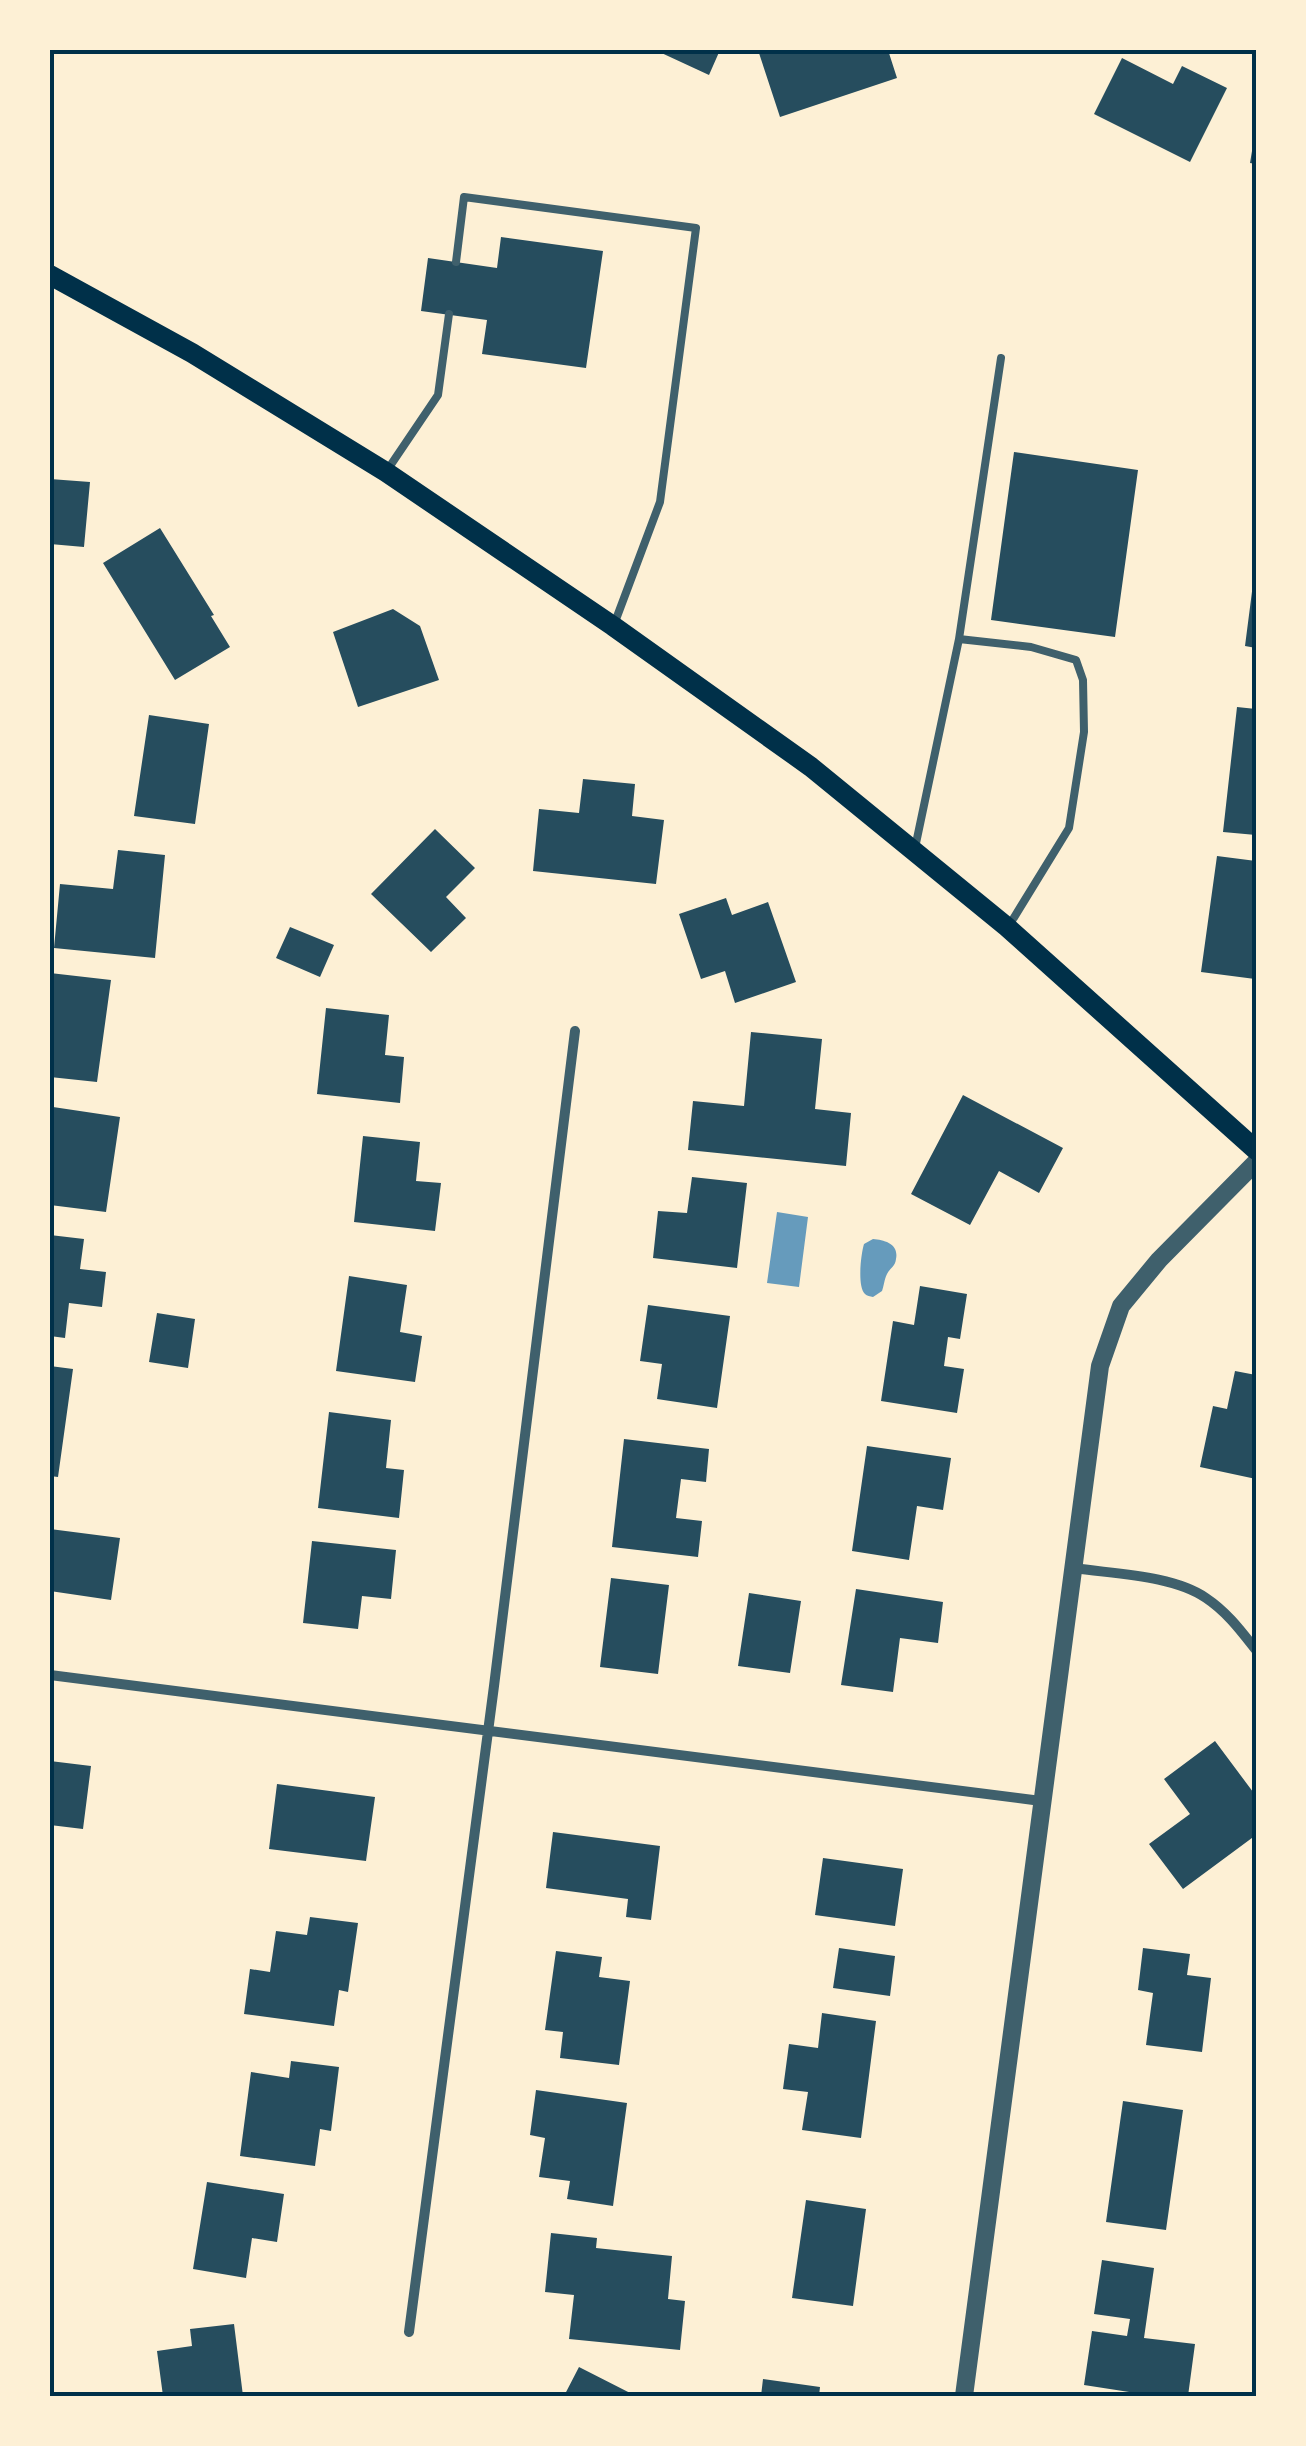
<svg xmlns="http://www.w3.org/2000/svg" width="1306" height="2446" viewBox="0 0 1306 2446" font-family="Raleway,sans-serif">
  <rect width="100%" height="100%" fill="#fdf0d5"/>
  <!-- water -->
  <path fill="#669bbc" d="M777,1212L808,1217L799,1287L767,1283Z
    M873,1239C885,1240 899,1244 896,1259C895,1267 890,1268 887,1274C884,1280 884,1286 882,1291L873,1297C870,1296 867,1296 865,1294C857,1286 861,1254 864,1244Z"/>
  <!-- building -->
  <path fill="#264d5e" d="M655,50H720L709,75Z
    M758,50H888L897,78L780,117Z
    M1122,58L1173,84L1182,66L1227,88L1190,162L1094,114Z
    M1254,139H1256V164L1250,163Z
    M501,237L603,251L586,368L482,354L487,320L421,311L428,258L497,268Z
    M1014,452L1138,470L1115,637L991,620Z
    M50,479L90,482L84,547L50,544Z
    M160,528L214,615L211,616L230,647L175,680L103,563Z
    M1254,576H1256V648L1245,646Z
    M393,609L420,626L439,680L358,707L333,632Z
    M1237,707L1256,709V835L1223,832Z
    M149,715L209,724L195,824L134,816Z
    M583,779L635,784L632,816L664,820L656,884L533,871L539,809L579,813Z
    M435,829L475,868L446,897L466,918L431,952L371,894Z
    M118,850L165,855L155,958L54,948L60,884L113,889Z
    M1217,856L1256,861L1255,979L1201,972Z
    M726,898L732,915L768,902L796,982L735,1003L725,971L701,979L679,914Z
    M290,927L334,945L320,977L276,958Z
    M50,973L111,980L97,1082L50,1077Z
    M326,1008L389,1015L385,1055L404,1057L400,1103L317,1094Z
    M751,1032L822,1039L815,1109L851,1113L846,1166L688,1150L693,1101L744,1106Z
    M963,1095L1063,1148L1039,1193L999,1171L970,1225L911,1194Z
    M53,1107L120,1117L106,1212L50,1205V1126Z
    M363,1136L420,1142L416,1181L441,1183L435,1231L354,1222Z
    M692,1177L747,1183L737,1268L653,1258L658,1211L687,1213Z
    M50,1235L84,1239L80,1269L106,1272L102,1307L69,1303L65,1338L50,1336Z
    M349,1276L407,1285L400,1332L422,1336L415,1382L336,1371Z
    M920,1286L967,1294L960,1339L948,1337L944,1366L964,1369L957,1413L881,1401L893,1321L914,1325Z
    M648,1305L730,1316L717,1408L657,1399L662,1364L640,1361Z
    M157,1313L195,1319L188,1368L149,1362Z
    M50,1366L73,1369L58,1477L50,1476Z
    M1235,1371L1256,1375V1479L1200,1467L1213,1406L1227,1409Z
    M329,1412L391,1420L386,1468L404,1470L399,1518L318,1508Z
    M624,1439L709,1449L706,1482L681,1479L676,1518L702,1521L698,1557L612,1547Z
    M867,1446L951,1458L943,1510L917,1506L909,1560L852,1551Z
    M50,1529L120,1538L111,1600L50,1591Z
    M312,1541L396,1550L391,1599L362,1596L358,1629L303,1623Z
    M611,1578L669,1585L658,1674L600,1667Z
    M856,1589L943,1602L938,1643L900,1638L893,1692L841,1685Z
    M749,1593L801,1601L790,1673L738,1666Z
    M1215,1741L1256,1796V1835L1183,1889L1149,1844L1190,1814L1164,1779Z
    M50,1761L91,1766L83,1829L50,1825Z
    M277,1784L375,1797L366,1861L269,1849Z
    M553,1832L660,1846L651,1920L626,1917L628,1899L546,1888Z
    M823,1858L903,1869L895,1926L815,1915Z
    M310,1917L358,1923L348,1992L339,1990L334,2026L244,2014L250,1969L270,1972L276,1931L307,1935Z
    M839,1948L895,1956L890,1996L833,1988Z
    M1143,1948L1190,1954L1187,1975L1211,1978L1202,2052L1146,2045L1153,1993L1138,1990Z
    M556,1951L602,1957L599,1977L630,1981L619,2065L560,2058L563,2032L545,2030Z
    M822,2013L876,2021L861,2138L802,2130L808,2092L783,2089L789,2044L818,2048Z
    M291,2061L339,2067L331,2131L320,2129L315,2166L240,2156L251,2072L289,2078Z
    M536,2090L627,2103L613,2206L567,2199L570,2181L539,2177L545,2138L530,2135Z
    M1123,2101L1183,2110L1166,2230L1106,2222Z
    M207,2182L284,2194L277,2242L252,2238L246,2278L193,2269Z
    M806,2200L866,2209L853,2306L792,2298Z
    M551,2233L597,2238L596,2248L672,2256L668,2299L685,2301L680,2350L569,2339L574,2295L545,2292Z
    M1102,2260L1154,2268L1144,2338L1195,2344L1188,2396H1155L1084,2385L1092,2331L1127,2336L1130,2319L1094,2314Z
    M234,2324L243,2396H163L157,2351L192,2346L190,2329Z
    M579,2367L636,2396H564Z
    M763,2379L820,2387L819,2396H761Z"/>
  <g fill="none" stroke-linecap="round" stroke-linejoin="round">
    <!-- service -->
    <path stroke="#3f606c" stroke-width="8" d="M456,262L464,197L696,228L660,502L615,622
      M388,469L438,395L449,314
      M959,639L1001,358
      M915,848L959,639L1031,647L1076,660L1083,680L1084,732L1069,828L1010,924"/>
    <!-- minor -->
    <path stroke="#3f606c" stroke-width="10" d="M1074,1568C1113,1574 1173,1575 1206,1598C1227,1612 1241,1631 1256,1650
      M50,1675L1041,1801
      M409,2332L494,1686L575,1031"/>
    <!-- tertiary -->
    <path stroke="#3f606c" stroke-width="18" d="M964,2396L1100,1366L1121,1306L1159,1260L1256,1162"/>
    <!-- secondary -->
    <path stroke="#003049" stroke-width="20" d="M50,275L192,353L386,472L613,626L811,767L1007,927L1256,1150"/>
  </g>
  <!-- border -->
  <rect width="1306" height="2446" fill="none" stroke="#fdf0d5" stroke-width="105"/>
  <rect x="52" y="52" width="1202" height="2342" fill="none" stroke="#003049" stroke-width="4"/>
</svg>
